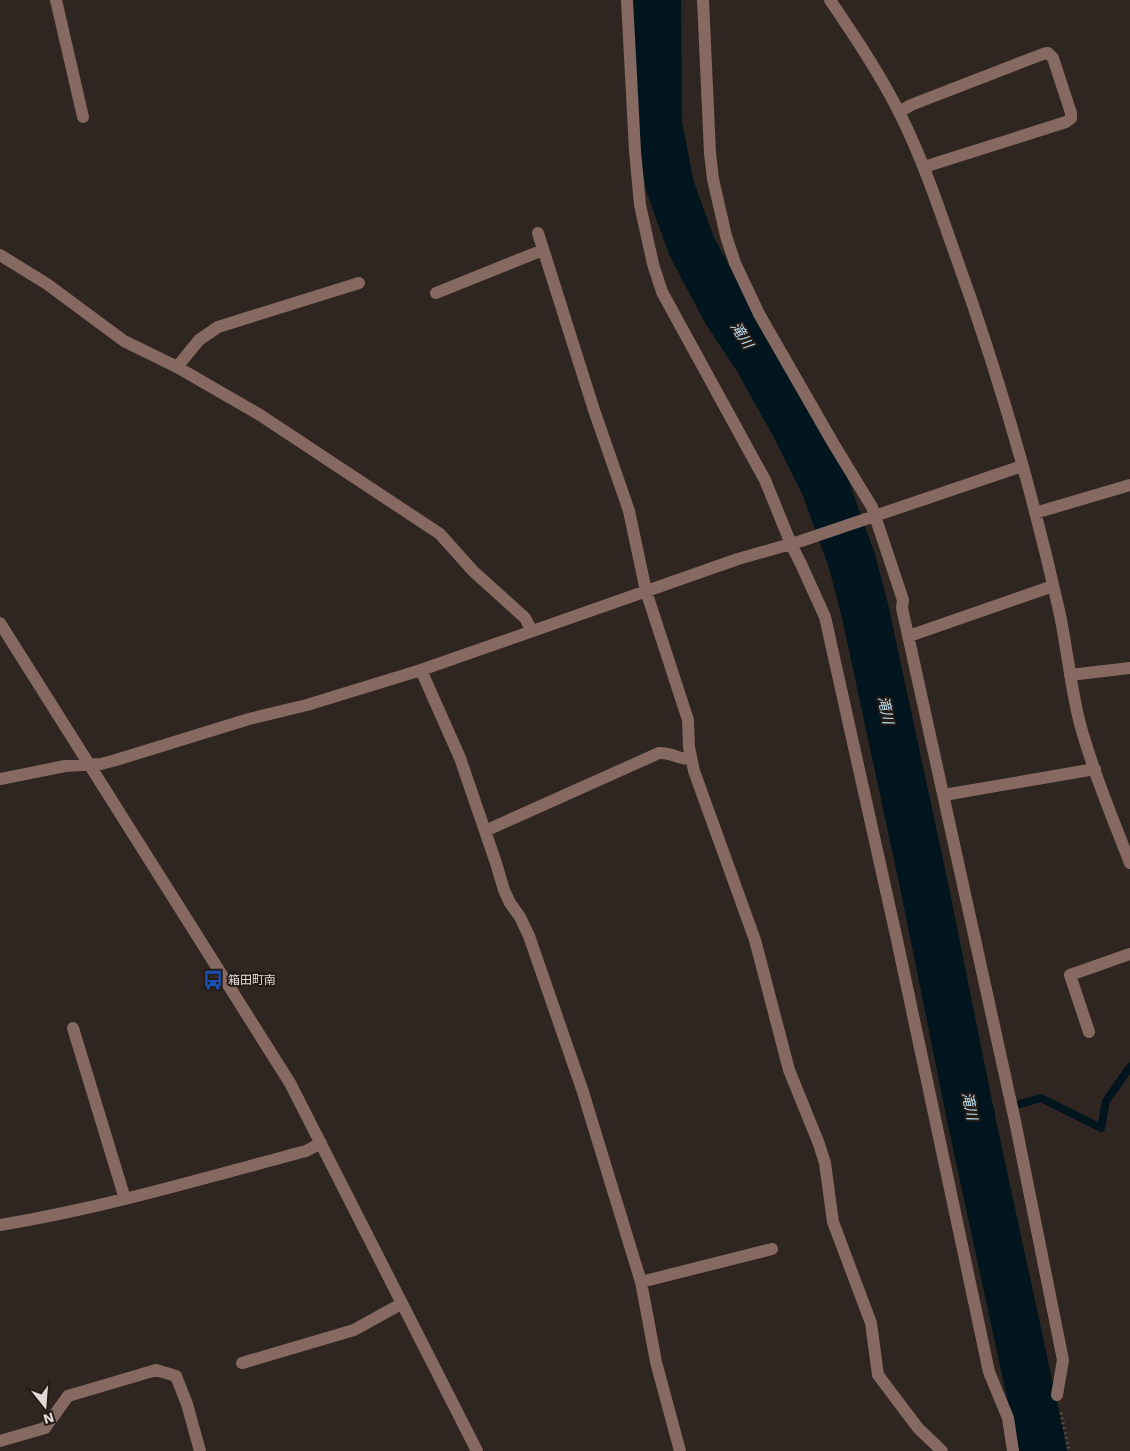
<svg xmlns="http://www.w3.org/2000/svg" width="1130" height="1451" viewBox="0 0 1130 1451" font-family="'Work Sans','Noto Sans JP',sans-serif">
  <rect width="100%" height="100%" fill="#302621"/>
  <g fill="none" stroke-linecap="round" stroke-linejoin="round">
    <!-- stream -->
    <path stroke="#01151f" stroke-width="8" d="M1020,1104L1041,1098L1101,1128L1106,1101L1130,1067
      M971,1118L991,1112"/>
    <!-- river -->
    <path stroke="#01151f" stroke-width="48" d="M657,0L658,123L670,186L682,220L692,247L726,311L757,358L794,424L825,486L852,561L865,611L925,890L971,1118L1043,1451"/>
    <!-- path -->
    <path stroke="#716864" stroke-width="3" stroke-dasharray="1 4" stroke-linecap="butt" d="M1061,1413L1069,1451"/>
    <!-- minor -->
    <path stroke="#866961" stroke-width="12" d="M56,0L83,117
      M627,0L635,151L640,205L653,264L662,292L765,480L791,544L801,564L825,617L897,940L989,1372L1008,1418L1013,1451
      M703,0L710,153L713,179L726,236L735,263L759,314L833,443L872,507L903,600L902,608L1015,1121L1063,1360L1057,1395
      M830,0C855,37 880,74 900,114C922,158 938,205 954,251C996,367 1031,486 1058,606C1067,645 1070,685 1080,724C1093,771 1112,817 1130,863
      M899,112L911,105L1043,54L1048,53L1053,58L1071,113V118L1066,122L924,167
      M538,233L594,410L629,511L646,591L688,720L689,747L694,771L755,940L789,1070L819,1144L825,1163L833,1222L871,1323L878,1375L918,1428L942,1451
      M0,255L47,284L124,341L177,367L260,415L440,534L473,571L525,618L532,631
      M436,293L543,250
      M177,367L199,340L218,327L359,283
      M1035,513L1130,485
      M0,623L290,1083L477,1451
      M909,636L1053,586
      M421,670L460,758L496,863L504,890L510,903L520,917L529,936L583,1092L641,1282L656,1362L680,1451
      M1070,675L1130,668
      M0,779L65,766L101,764L116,760L249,719L307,705L421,670L738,559L801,541L1022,466
      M944,795L1095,769
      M485,831L659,753C672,752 679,760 691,759
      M73,1028L125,1199
      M1089,1032L1070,975L1130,954
      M0,1225C104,1208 204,1178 306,1151L321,1143
      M641,1282L772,1249
      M242,1363L354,1330L401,1304
      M0,1441L45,1428L68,1396L156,1370L176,1376L187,1404L200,1451"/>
  </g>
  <!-- icons -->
  <defs>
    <symbol id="bus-bare" viewBox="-9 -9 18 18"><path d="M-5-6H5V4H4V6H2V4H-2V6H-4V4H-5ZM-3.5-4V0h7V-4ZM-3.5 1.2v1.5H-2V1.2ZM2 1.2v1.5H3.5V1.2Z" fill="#1a4fb4" stroke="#261c17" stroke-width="2.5" paint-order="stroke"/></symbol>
  </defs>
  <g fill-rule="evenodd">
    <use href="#bus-bare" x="199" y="966" width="28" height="28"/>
  </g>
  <g text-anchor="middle" stroke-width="4" stroke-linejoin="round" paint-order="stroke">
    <!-- poi labels -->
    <g font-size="12" fill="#e0d9d6" stroke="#261c17" text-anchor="start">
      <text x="228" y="984">箱田町南</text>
    </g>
    <!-- water labels -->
    <g font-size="14" font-style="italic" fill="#bbe0f3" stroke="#261c17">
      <text transform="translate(742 335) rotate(57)" y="5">滝川</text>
      <text transform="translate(886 710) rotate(78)" y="5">滝川</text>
      <text transform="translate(970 1106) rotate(78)" y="5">滝川</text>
    </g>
  </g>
  <!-- north arrow -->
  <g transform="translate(45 1406) rotate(163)" stroke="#261c17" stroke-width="4" paint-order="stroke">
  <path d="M0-4L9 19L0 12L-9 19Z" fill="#e0d9d6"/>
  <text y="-8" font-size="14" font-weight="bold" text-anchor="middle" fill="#e0d9d6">N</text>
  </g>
</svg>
